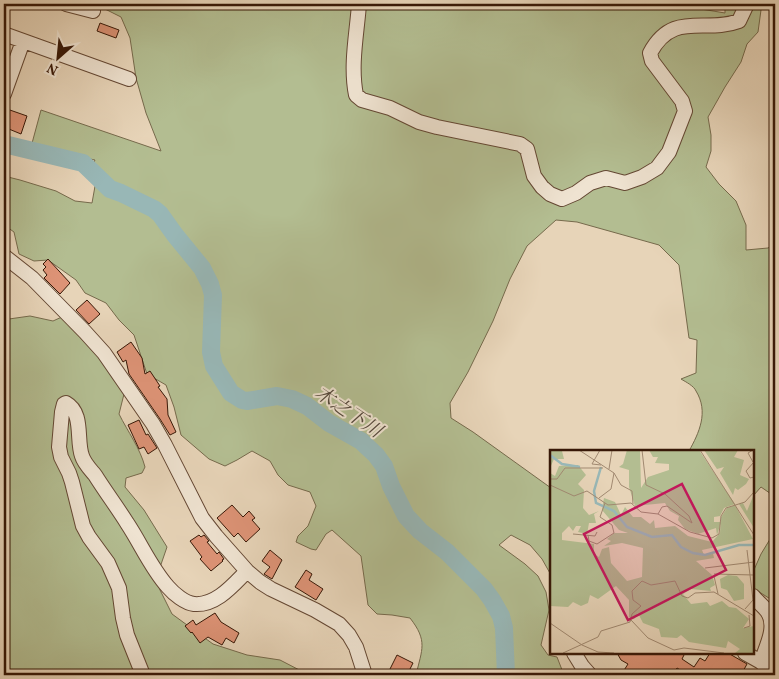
<svg xmlns="http://www.w3.org/2000/svg" width="779" height="679" viewBox="0 0 779 679" font-family="Vollkorn,'Noto Serif JP',serif">
  <rect width="100%" height="100%" fill="#e7d4b8"/>
  <filter id="stains"><feTurbulence type="fractalNoise" baseFrequency=".004" numOctaves="4"/><feColorMatrix values="0 0 0 0 .2 0 0 0 0 .09 0 0 0 0 .02 0 0 0 .5 -.17"/></filter>
  <radialGradient id="worn" r=".72"><stop offset=".6" stop-color="#630" stop-opacity="0"/><stop offset="1" stop-color="#630" stop-opacity=".3"/></radialGradient>
  <!-- green -->
  <path fill="#b3bd91" stroke="#766a4c" d="M106,4H693L695,8L725,13V4H757L761,10L758,32L747,44L741,62L725,87L708,117L711,135V151L706,167L719,184L736,201L746,225V250L768,248L775,244V500L774,496L761,487L753,496V452L689,451C699,433 709,412 696,391C694,386 686,382 681,379L696,373L697,340L689,338L679,265L659,245L577,222L556,220L527,246L510,279L493,321L468,372L450,403L451,418L473,432L551,488V575L542,559L530,545L511,535L499,545L525,564L538,576L546,592L549,610L541,645L548,655L557,657L564,675H416C422,649 428,641 410,618L392,615L377,614L368,605L361,556L332,530L326,534L316,550L311,549L296,542L298,536L308,526L316,506L310,492L288,485L278,475L270,461L252,451L237,460L225,466L209,459L181,435L174,407L166,385L147,374L134,335L119,320L106,303L85,293L76,280L48,260L34,261L19,254L14,232L4,225V176L20,180L56,191L75,201L92,203L97,175L90,170L95,160L31,147L41,110L161,151L146,113L136,78L130,38L121,17L105,9Z
    M30,316L53,321L64,316L71,322L125,390L119,414C128,432 140,448 145,467L142,473L126,478L125,487L144,510L167,547L157,576L160,590L172,614L213,644L247,655L280,660L309,675H4V317L9,319Z
    M775,531V602L753,588V572L761,554Z"/>
  <g fill="none" stroke-linecap="round" stroke-linejoin="round">
    <!-- river -->
    <path stroke="#98b7b6" stroke-width="18" d="M4,144L83,163L110,189L121,193L154,209L160,214L175,235L202,268L210,284L213,295L211,352L214,366L231,393L242,400L247,401L277,396L292,399L307,406L329,423L361,441L376,455L384,466L391,486L406,516L420,531L447,552L484,589L492,600L501,616L504,628L506,675"/>
  </g>
  <!-- building -->
  <path fill="#dd9376" stroke="#381807" d="M100,23L119,30L116,38L97,31Z
    M7,109L27,116L21,134L4,127V118Z
    M48,259L70,283L60,294L44,278L47,275L43,270L46,267L43,264Z
    M87,300L100,314L89,324L76,310Z
    M131,342L142,358L145,374L150,371L160,386L158,387L167,399L168,415L176,432L170,435L160,419L129,374L126,360L123,362L117,352Z
    M139,420L146,435L148,434L157,448L148,454L144,447L139,449L128,425Z
    M232,505L243,517L249,511L255,518L252,520L260,529L246,542L238,533L234,537L217,518Z
    M199,535L201,537L204,535L209,541L207,542L217,554L219,552L224,559L222,560L223,561L211,571L200,559L202,557L190,541Z
    M270,550L282,560L272,579L264,574L270,567L262,561Z
    M306,570L312,574L309,580L323,589L316,600L295,587Z
    M215,613L221,622L239,633L234,643L226,638L222,645L208,637L200,643L192,632L191,633L185,626L193,620L196,625Z
    M617,653H685L682,659L694,667L700,658L705,661L710,653H728L747,664L741,675H689L677,668L672,675H621L628,664L621,660Z
    M397,655L413,663L407,675H387Z"/>
  <g fill="none" stroke-linecap="round" stroke-linejoin="round">
    <defs>
      <path id="minor" d="M66,4L93,11
        M359,4C357,33 350,65 356,95L362,100L390,108L419,122L437,127L520,144L527,149L534,176L542,187L550,194L562,199L576,193L590,183L606,178L625,183L642,177L657,168L669,152L685,111L682,101L652,61L650,53C673,10 705,34 739,21L747,4
        M4,34L129,79
        M4,94L23,41
        M4,256L32,278L85,332L104,353L153,424L165,445L202,518L216,536L247,571L260,582L271,589L315,610L339,624L349,635L356,647L365,675
        M753,596C757,601 763,606 767,611C778,626 766,647 761,662
        M574,653L582,666L590,675
        M745,653L761,662L775,675
        M143,675L127,635L123,618L119,588L108,563L89,537L83,526L72,482L69,473L61,457L59,447L62,412L64,404L66,403C84,413 76,440 82,456C84,463 90,469 95,475C105,491 117,507 127,523C141,544 151,568 168,587C174,594 185,603 194,604C216,606 233,585 247,571"/>
    </defs>
    <!-- minor casing -->
    <use href="#minor" stroke="#644733" stroke-width="16"/>
    <!-- minor -->
    <use href="#minor" stroke="#efe3d1" stroke-width="14"/>
  </g>
  <g text-anchor="middle" stroke-width="4" stroke-linejoin="round" paint-order="stroke">
    <!-- water labels -->
    <g font-size="19" font-style="italic" fill="#55483c" stroke="#efe3d1">
      <text transform="translate(349 411) rotate(34)" y="7">木之下川</text>
    </g>
  </g>
  <!-- overview -->
  <g transform="translate(550 450)">
    <rect width="204" height="204" fill="#e7d4b8"/>
    <path d="M0,0L12,1L14,9H4L0,18ZM77,0H90L91,38L98,27L119,20V14L105,13L108,7H103L99,0H149L185,54L174,58L170,66L164,67V72H171L167,85L166,78L148,84L135,79L128,70L129,66L120,61L115,53L85,56L79,37V20L69,17L73,14ZM154,0H188L184,7L194,10L190,25L199,29L196,34L188,40L185,38L183,45L170,23L174,17L167,19ZM28,15L36,25L28,34L34,40L33,58L39,65L49,61L44,64L46,73H39L37,84L28,82L31,76H26L23,81L19,76L12,83V90L44,94V104L49,107L52,99L59,97L61,113L77,131L92,127L93,98L72,93L54,96L61,91L57,89L64,83H78L69,80L52,60L54,48L65,52L71,65L75,57L83,67H91L100,74L104,70L105,78L125,76L138,86L162,92L170,83L171,67L177,58L185,55L203,89L152,100L154,105L163,103L164,108L146,111L162,125L165,135L160,138L161,141L141,139L133,144L141,154L157,152L160,156L172,151L179,157L186,158L199,169L193,178L204,176V203H185L190,199L178,191L176,198L139,192L131,185L127,188L111,187L109,179L93,173L88,163L84,169L79,167V150L66,136L48,149L40,145L38,153L31,156L23,152L18,157L0,156V23L5,26L9,16ZM204,44V78L189,54L193,53L197,61ZM178,125L187,126L194,134V149L184,151L177,140L171,138L170,129Z" fill="#b3bd91"/>
    <path fill="none" stroke="#98b7b6" stroke-width="2.5" d="M0,5L12,14L30,17M51,17L44,41L46,53L64,61L77,77L102,87L122,85L131,97L143,103L155,105L189,95H204"/>
    <path fill="none" stroke="#a18971" stroke-width="1" d="M29,0L64,23L71,35L82,41L83,54M50,0L42,14L51,15M92,0L96,35L115,44L139,66L142,73L117,56L112,57L108,64M150,0L204,85M203,0L198,3L203,12M204,12L196,21L200,28L204,27M59,19L62,0M0,29H7L15,18H53M0,35L24,46L37,41L58,55L81,53L91,62L108,64L140,82L162,88L169,84L171,66L176,58L195,52L204,42M49,48L61,39L64,23M23,84L45,86L47,82M38,85L39,91L47,94L64,83L62,75L50,67L55,53M155,118L204,112M164,124L204,125M167,125L164,126L168,144M195,159L203,150L197,100M81,170L98,188L124,200L134,198L174,203M0,173L32,195L48,202L64,203M194,178L200,176L199,165M13,203L48,187L51,181L80,172L82,164L91,156L83,150L82,141L92,131L101,135L125,131L132,146L138,148L145,143L164,142L204,166"/>
    <path fill="#c2185b" fill-opacity="0.15" stroke="#c2185b" stroke-width="2.5" d="M132,34L176,120L78,170L34,84Z"/>
    <rect width="204" height="204" fill="none" stroke="#381807" stroke-width="2.5"/>
  </g>
  <!-- margin -->
  <rect width="779" height="679" fill="none" stroke="#e7d4b8" stroke-width="20"/>
  <rect x="5" y="5" width="769" height="669" fill="none" stroke="#381807" stroke-width="2.5"/>
  <rect x="10" y="10" width="759" height="659" fill="none" stroke="#381807"/>
  <!-- north arrow -->
  <g transform="translate(58 58) rotate(207)" stroke="#efe3d1" stroke-width="4" paint-order="stroke">
  <path d="M0-4L9 19L0 12L-9 19Z" fill="#381807"/>
  <text y="-8" font-size="14" font-weight="bold" text-anchor="middle" fill="#381807">N</text>
  </g>
  <rect width="100%" height="100%" filter="url(#stains)"/>
  <rect width="100%" height="100%" fill="url(#worn)"/>
</svg>
